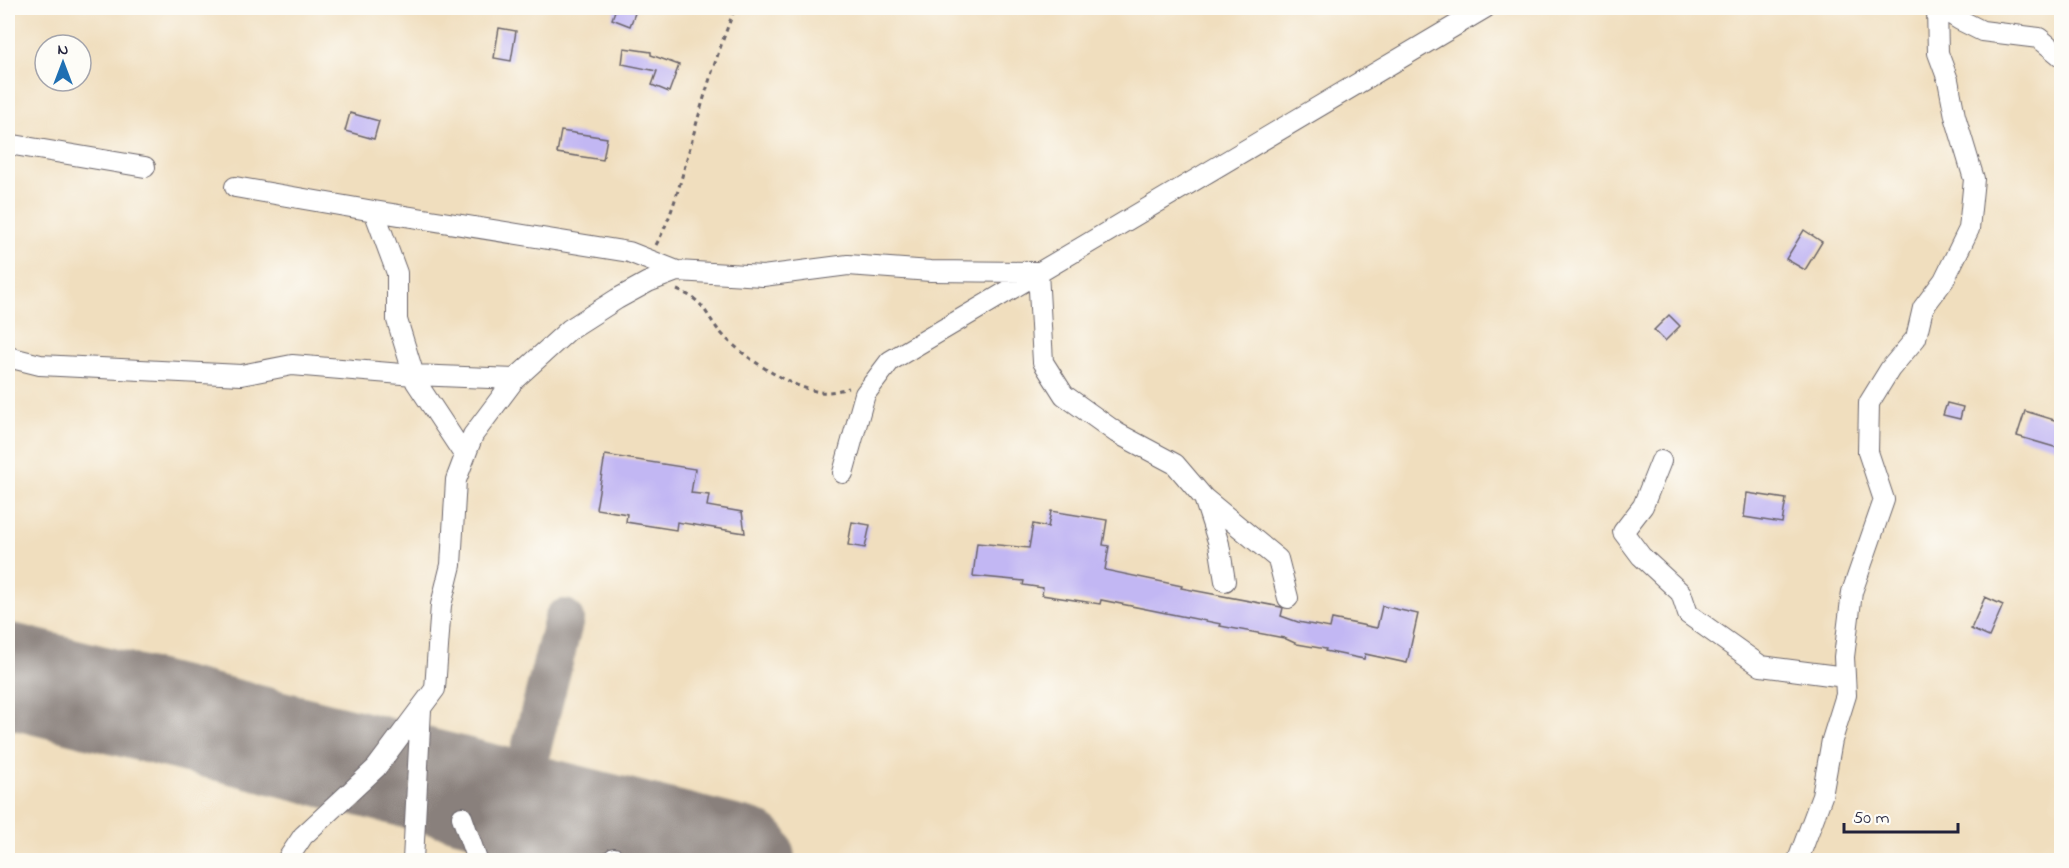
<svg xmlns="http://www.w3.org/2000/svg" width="2069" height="868" viewBox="0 0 2069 868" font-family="'Indie Flower',sans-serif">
  <rect width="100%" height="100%" fill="#fdfcf7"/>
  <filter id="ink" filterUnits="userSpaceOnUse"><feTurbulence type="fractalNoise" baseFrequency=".0167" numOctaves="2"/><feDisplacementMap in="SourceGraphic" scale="12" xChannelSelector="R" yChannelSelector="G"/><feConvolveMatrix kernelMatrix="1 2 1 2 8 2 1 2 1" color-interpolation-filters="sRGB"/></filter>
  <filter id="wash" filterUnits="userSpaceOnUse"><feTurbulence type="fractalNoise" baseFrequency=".008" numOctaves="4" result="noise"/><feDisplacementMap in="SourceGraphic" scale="24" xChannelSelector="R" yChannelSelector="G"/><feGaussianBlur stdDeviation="1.35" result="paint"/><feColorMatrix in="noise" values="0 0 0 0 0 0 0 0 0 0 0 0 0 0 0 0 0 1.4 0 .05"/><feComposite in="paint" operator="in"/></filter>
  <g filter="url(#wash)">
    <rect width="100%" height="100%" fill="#f0debe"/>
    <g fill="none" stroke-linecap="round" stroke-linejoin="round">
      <!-- taxiway -->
      <path stroke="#89807c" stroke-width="40" d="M517,804L564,619"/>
      <!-- runway -->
      <path stroke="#89807c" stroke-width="104" d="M8,675L743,860"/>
    </g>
    <g id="blocks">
      <!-- building -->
      <path fill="#c2b7f3" d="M616,8H637L630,26L612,19Z
        M499,28L516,31L511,61L494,58Z
        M624,48L651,52V55L679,65L669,92L652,85L657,71L622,64Z
        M350,113L379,121L374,139L345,131Z
        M561,131L607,138L603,160L557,153Z
        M1804,230L1822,242L1805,270L1786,259Z
        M1669,315L1680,326L1665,341L1654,330Z
        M1947,403L1963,407L1960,419L1943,415Z
        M2025,411L2061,422V449L2017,436Z
        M605,455L695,469L691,493L709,495L707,506L742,512L745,533L677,522L676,530L626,522L627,514L596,509Z
        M1747,493L1786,499L1782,523L1744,517Z
        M1051,511L1107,520L1103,545L1109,546L1105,570L1182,586L1181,588L1281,607L1283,608L1281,616L1298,622L1330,628L1332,619L1377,628L1382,606L1418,614L1407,663L1365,654L1364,659L1325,651L1326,649L1297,644L1284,638L1220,626L1221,624L1101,600L1100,604L1042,595L1043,588L1023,585L1024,581L973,576L977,543L1029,548L1033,524L1048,527Z
        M852,522L870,525L865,548L848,545Z
        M1985,597L2003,605L1989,637L1971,629Z"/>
    </g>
  </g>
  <g filter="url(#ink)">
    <use href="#blocks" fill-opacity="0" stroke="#6a6469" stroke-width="1.5"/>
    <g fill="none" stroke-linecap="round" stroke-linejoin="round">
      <defs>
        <path id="minor" d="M1941,8L1960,20L1982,31L2039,38L2062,57
          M8,144L145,167
          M235,187L374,211L397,273V320L416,382L465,456
          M374,211L629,252L677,271
          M8,357L40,365L241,375L292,365L414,375L515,379
          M1661,461L1643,506L1623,532L1641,556L1681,593L1688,614L1761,666L1845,677
          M843,473L865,394L890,361L1485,8
          M1204,498L1278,559L1288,598
          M462,817L477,860
          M614,858V860
          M287,860L303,836L376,768L435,689L441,605L451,565L456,480L473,435L515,379L570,329L617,299L648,282L677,271L763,276L848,265L931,271L1038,272L1043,362L1064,395L1117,433L1175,464L1204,498L1219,544L1225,581
          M413,860L421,709
          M1798,860L1822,796L1832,740L1846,695L1844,657L1852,592L1884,500L1868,452L1869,403L1890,369L1916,338L1923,308L1944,280L1969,229L1974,179L1955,116L1948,80L1938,53L1937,8"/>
      </defs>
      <!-- minor casing -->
      <use href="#minor" stroke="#6a6469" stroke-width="22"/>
      <!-- path -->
      <path stroke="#6a6469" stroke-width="3" stroke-dasharray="4.5 4.5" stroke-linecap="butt" d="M656,245C674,213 682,175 692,140C704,95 718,51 735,8
        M677,290C702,300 702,307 716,327C736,353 789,388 821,392C831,393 840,390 849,388"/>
      <!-- minor -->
      <use href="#minor" stroke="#fff" stroke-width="20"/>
    </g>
  </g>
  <!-- margin -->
  <rect width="2069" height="868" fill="none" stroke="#fdfcf7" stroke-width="30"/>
  <!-- north arrow -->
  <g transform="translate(63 63)"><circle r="28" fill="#fdfcf7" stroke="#a5a5ac" stroke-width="1.5"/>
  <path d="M0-4.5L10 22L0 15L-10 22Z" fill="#1f6fb2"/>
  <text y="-9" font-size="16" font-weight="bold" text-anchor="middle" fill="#22223b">N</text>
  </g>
  <!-- scale -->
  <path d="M1844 823v9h114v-9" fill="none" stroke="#22223b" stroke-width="3"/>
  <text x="1853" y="823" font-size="18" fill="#22223b" stroke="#fdfcf7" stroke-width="4.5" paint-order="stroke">50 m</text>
</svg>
